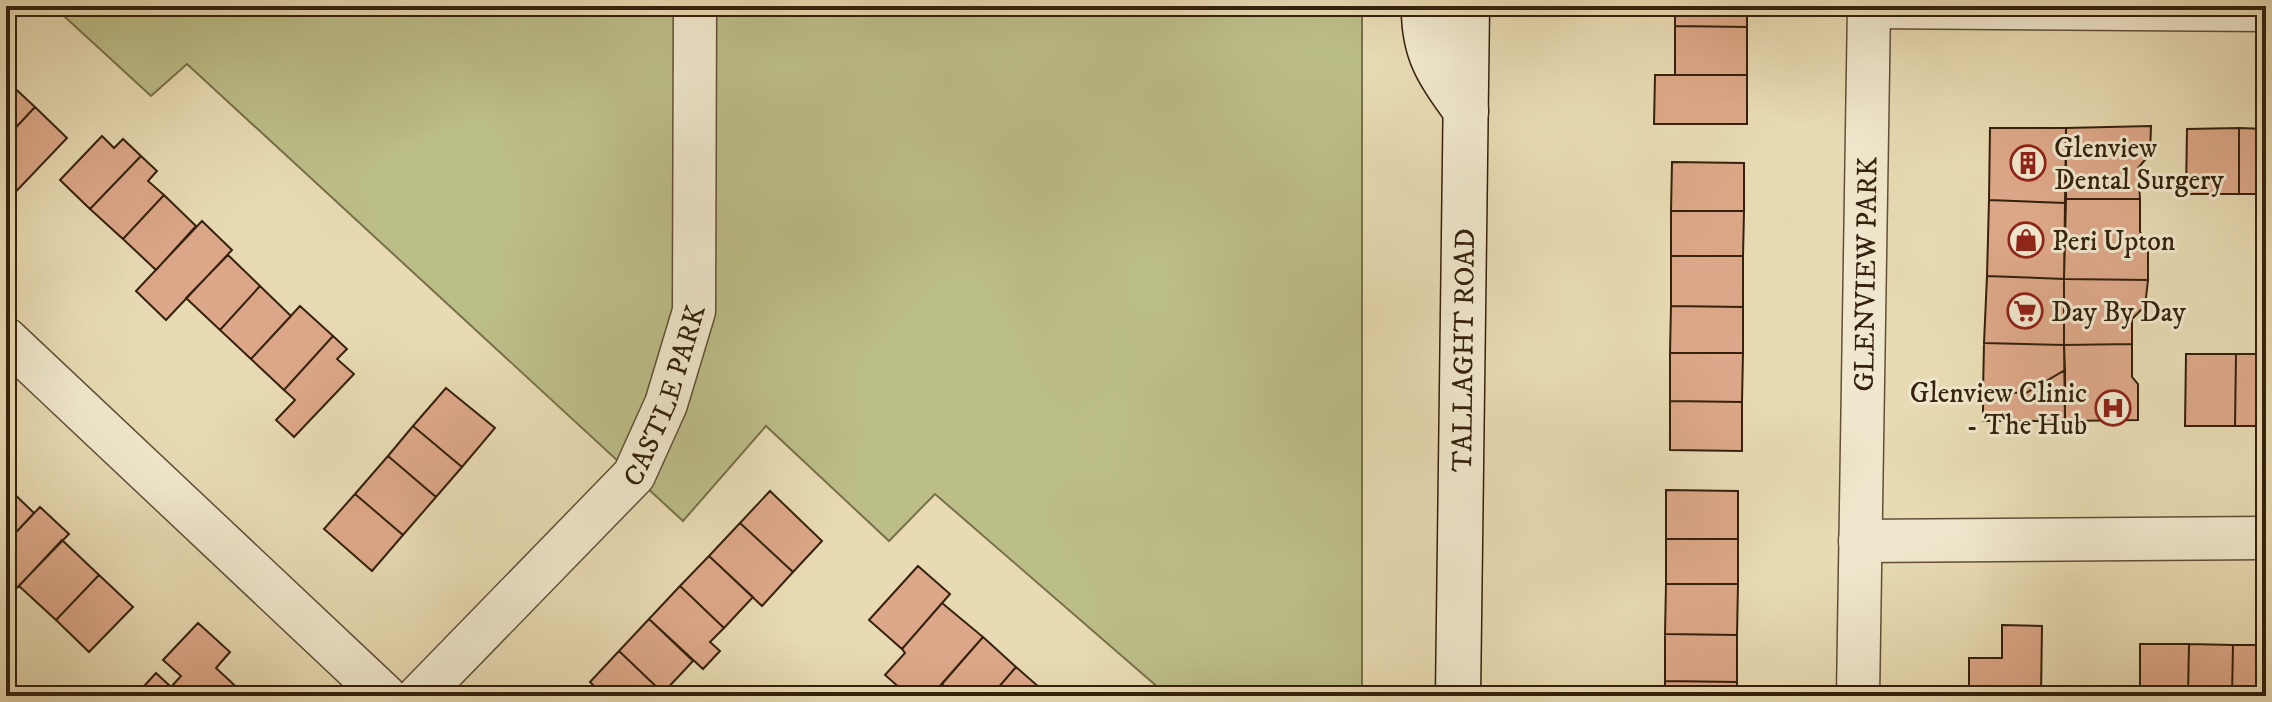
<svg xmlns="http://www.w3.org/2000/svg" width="2272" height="702" viewBox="0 0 2272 702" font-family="'IM FELL DW Pica',serif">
  <rect width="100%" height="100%" fill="#e8dbb3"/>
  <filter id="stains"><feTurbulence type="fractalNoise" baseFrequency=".0025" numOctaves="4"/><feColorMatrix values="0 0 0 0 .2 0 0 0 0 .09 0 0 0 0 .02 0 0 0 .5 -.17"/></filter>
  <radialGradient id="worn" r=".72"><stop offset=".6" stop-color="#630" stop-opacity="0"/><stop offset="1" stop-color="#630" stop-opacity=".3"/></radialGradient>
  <!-- green -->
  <path fill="#bcbe88" stroke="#78704a" stroke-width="2" d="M53,6H1362V696H1168L935,494L889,541L766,426L683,521L187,64L151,96Z"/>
  <!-- building -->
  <path fill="#dda889" stroke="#35210c" stroke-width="2" d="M1675,6H1747V27L1675,26Z
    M1675,26L1747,27V75H1675Z
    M1655,75H1747V124H1654Z
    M6,80L35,107L6,138Z
    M35,107L67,138L6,202V138Z
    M2151,126L2150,154L2138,168L2140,199H2066V128Z
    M1990,128H2066L2065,203L1989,200Z
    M2239,128V194H2186L2187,129Z
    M2239,128L2266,129V194H2239Z
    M102,136L114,148L123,139L141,156L90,209L60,180Z
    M141,156L157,171L148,181L164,195L123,239L90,209Z
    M1672,162L1744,163V211H1671Z
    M164,195L196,226L156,270L123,239Z
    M2066,199H2140V232L2148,242V280L2064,279Z
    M1989,200L2065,203L2064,279L1987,276Z
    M1671,211H1744L1743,256H1671Z
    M202,221L232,250L166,320L136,291Z
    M228,255L260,286L220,330L186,298Z
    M1671,256H1743V307L1671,306Z
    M1987,276L2064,279V345L1984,343Z
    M2064,279L2148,280L2145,306L2132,319V344L2064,345Z
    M260,286L291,316L251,359L220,330Z
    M300,306L333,336L284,390L251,359Z
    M1671,306L1743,307V353H1670Z
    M333,336L347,349L337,359L354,374L294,437L276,420L295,400L284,390Z
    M1984,343L2064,345L2065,370L2026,393L1983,392Z
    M2132,344V377L2138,384V420L2065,421L2064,345Z
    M1670,353H1743L1742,402L1670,401Z
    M2186,354H2236L2235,426H2185Z
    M2236,354H2266V426H2235Z
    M2065,370V421H1983V392L2026,393Z
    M446,388L495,428L462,467L413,426Z
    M1670,401L1742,402V451L1670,450Z
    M413,426L462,467L436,497L388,456Z
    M388,456L436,497L403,535L355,494Z
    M6,486L34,513L6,543Z
    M1666,490L1738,491V539H1666Z
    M770,491L822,541L793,572L740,523Z
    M355,494L403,535L372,571L324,529Z
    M40,507L69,534L7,598L6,543Z
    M740,523L793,572L762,606L709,556Z
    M1666,539H1738V584H1666Z
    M62,540L99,575L56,620L19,586Z
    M709,556L753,597L724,628L680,586Z
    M918,566L950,594L902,649L869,620Z
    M99,575L133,607L89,652L56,620Z
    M1666,584H1738L1737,635L1665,634Z
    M680,586L724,628L710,642L720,651L703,669L649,619Z
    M942,603L983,637L931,696H909L885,675L905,653L902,649Z
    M649,619L693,661L663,693L619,651Z
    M198,623L230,652L216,668L246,696H181L171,687L181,676L163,660Z
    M2002,625L2042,626L2041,696H1969V658H2002Z
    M1665,634L1737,635V682L1665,681Z
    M983,637L1016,667L991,696H955L942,684Z
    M2140,644H2189L2188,696H2140Z
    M2189,644L2233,645L2232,696H2188Z
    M2233,645H2266V696H2232Z
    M619,651L663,693L660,696H604L590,682Z
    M1016,667L1048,695L1047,696H991Z
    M156,673L171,687L181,696H135Z
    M1665,681L1737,682V696H1665Z"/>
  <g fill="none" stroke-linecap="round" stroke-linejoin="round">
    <defs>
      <g id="street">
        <path d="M1869,7L2266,10"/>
        <path d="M6,339L385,696"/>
        <path d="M1860,541L2266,538"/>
        <path id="s1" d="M419,696L634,475L666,404L694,311L695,6"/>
        <path id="s2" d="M1858,696L1869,6"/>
      </g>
      <g id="secondary">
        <path d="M1424,6C1423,52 1439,75 1466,111"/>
        <path id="s3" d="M1458,696L1467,6"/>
      </g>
    </defs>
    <!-- street casing -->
    <use href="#street" stroke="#625036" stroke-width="45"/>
    <!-- secondary casing -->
    <use href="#secondary" stroke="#35210c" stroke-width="47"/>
    <!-- street -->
    <use href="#street" stroke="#f0e8ce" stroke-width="42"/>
    <!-- secondary -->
    <use href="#secondary" stroke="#f0e8ce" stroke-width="44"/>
  </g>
  <!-- icons -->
  <defs>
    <symbol id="building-ring" viewBox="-11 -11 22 22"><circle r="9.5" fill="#f0e8ce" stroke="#8f2418" stroke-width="1.5"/><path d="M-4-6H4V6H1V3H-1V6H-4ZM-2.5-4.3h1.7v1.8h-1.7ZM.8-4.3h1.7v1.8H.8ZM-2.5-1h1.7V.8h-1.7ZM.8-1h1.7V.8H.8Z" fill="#8f2418"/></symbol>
    <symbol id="shop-ring" viewBox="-11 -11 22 22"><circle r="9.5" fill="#f0e8ce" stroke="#8f2418" stroke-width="1.5"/><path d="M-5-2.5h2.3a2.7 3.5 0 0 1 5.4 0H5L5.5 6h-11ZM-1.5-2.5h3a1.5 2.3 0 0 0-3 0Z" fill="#8f2418"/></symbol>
    <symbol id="supermarket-ring" viewBox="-11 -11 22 22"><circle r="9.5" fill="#f0e8ce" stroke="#8f2418" stroke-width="1.5"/><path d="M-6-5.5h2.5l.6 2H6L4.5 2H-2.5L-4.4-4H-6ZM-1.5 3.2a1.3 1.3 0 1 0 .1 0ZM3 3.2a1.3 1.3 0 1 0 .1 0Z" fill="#8f2418"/></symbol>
    <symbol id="hospital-ring" viewBox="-11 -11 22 22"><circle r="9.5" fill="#f0e8ce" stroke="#8f2418" stroke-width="1.5"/><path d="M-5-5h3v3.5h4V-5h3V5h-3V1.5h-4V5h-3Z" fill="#8f2418"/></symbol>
  </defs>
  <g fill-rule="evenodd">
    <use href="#building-ring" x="2008" y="143" width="40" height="40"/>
    <use href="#shop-ring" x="2006" y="220" width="40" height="40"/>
    <use href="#supermarket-ring" x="2005" y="291" width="40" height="40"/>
    <use href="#hospital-ring" x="2093" y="388" width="40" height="40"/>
  </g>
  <g text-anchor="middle" stroke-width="6" stroke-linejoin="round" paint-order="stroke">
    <!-- poi labels -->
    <g font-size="28" fill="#35210c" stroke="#f0e8ce" text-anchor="start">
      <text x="2054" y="157">Glenview<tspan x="2054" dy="32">Dental Surgery</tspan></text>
      <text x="2052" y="250">Peri Upton</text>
      <text x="2051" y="321">Day By Day</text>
      <text x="2087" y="402" text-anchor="end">Glenview Clinic<tspan x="2087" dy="32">- The Hub</tspan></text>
    </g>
    <!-- street labels -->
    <g font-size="28" fill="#35210c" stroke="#f0e8ce">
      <text dy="10" stroke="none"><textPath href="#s2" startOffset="422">GLENVIEW PARK</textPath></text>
      <text dy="10" stroke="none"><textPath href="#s3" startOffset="346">TALLAGHT ROAD</textPath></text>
      <text dy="10" stroke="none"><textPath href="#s1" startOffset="394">CASTLE PARK</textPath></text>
    </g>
  </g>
  <!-- margin -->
  <rect width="2272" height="702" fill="none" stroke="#e8dbb3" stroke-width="32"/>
  <rect x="8" y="8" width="2256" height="686" fill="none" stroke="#35210c" stroke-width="4"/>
  <rect x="16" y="16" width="2240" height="670" fill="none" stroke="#35210c" stroke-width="2"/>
  <rect width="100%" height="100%" filter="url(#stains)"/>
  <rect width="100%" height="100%" fill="url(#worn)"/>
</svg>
